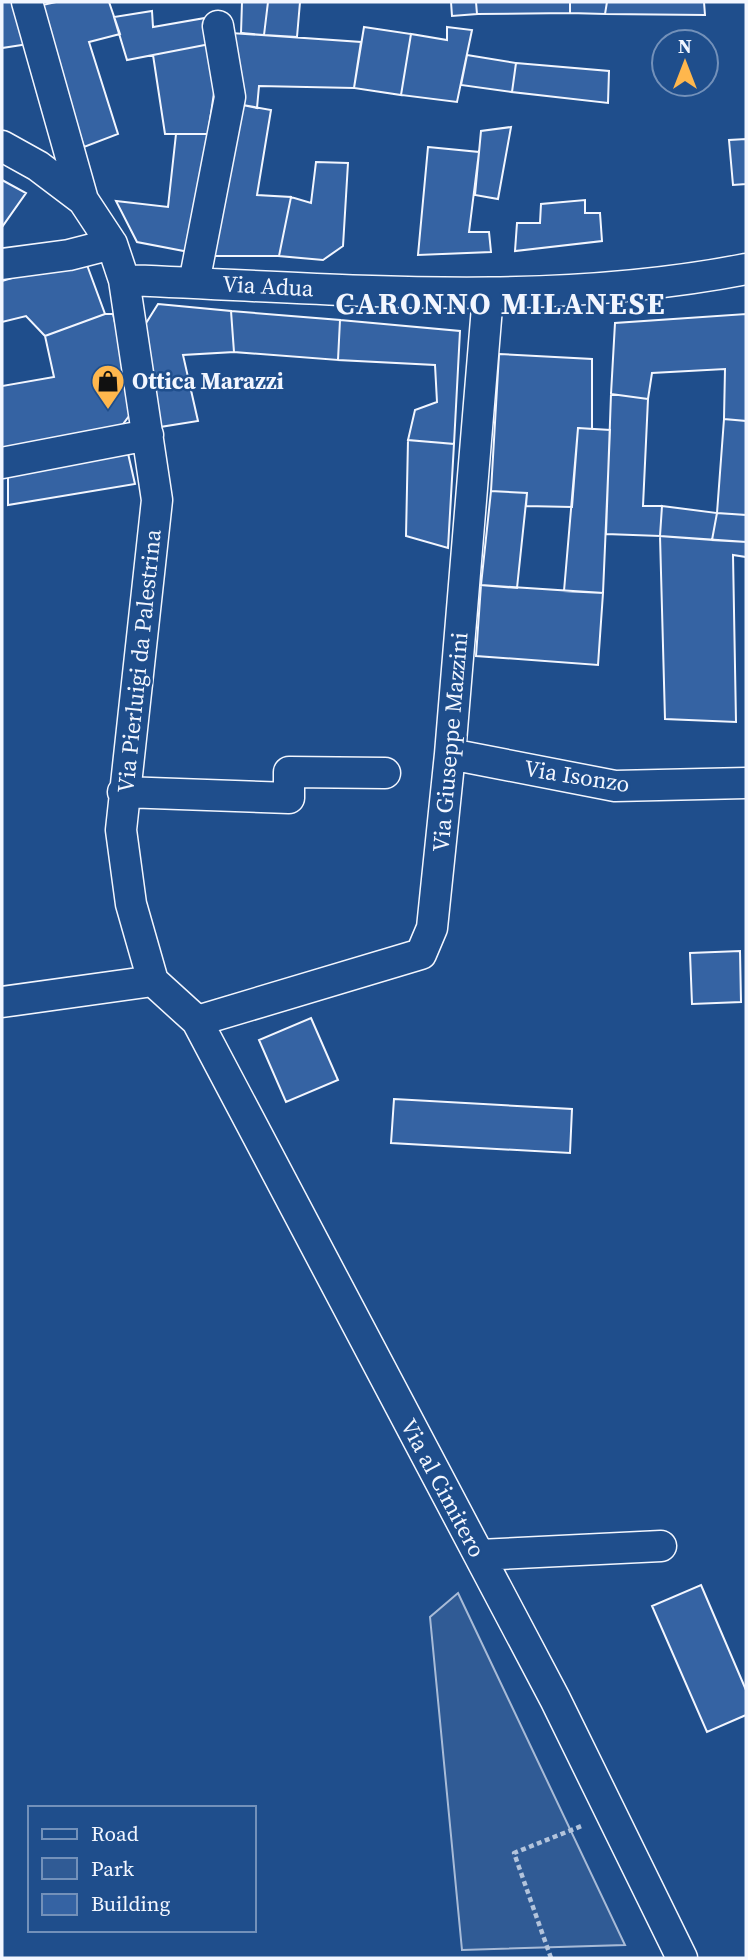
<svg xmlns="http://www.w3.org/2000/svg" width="748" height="1960" viewBox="0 0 748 1960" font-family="'Source Serif 4',serif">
  <rect width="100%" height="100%" fill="#1f4e8c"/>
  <!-- green -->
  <path fill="#305b95" stroke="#a8bbd7" stroke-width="2" d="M458,1593L625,1945L462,1950L430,1617Z"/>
  <!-- building -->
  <path fill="#3563a3" stroke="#f2f6ff" stroke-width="2" d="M2,2H16L35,43L2,48Z
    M56,2H109L120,34L89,42L118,134L84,147L38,6Z
    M242,2H268L264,35L241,33Z
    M268,2H300L297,37L264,35Z
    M451,2H476L477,14L452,16Z
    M476,2H570V13L477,14Z
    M570,2H607L605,14L570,13Z
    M607,2H704L705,15L605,14Z
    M152,11L153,27L205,18L210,44L127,60L114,17Z
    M364,27L411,34L401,95L354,88Z
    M447,27L472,30L457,102L401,95L411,34L447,40Z
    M231,33L361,42L354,88L259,86L257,108L237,104Z
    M210,44L215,86L208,134H165L153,55Z
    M467,55L516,63L512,92L461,85Z
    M516,63L609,71L608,103L512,92Z
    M237,104L271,110L257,195L291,197L279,256H205Z
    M511,127L498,199L475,195L481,131Z
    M176,134H208L189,252L137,242L116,201L168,207Z
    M746,139V184L733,185L729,140Z
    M428,147L479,152L469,232H489L491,252L418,255Z
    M316,162L348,163L343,246L323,260L279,256L291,197L311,203Z
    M2,180L26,193L2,227Z
    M585,200V213H600L602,241L515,251L517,223H540L541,204Z
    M87,265L105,314L45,336L26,316L2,322V281L45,268Z
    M158,304L231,311L234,352L183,355L198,421L160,427L143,328Z
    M231,311L340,320L338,360L234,352Z
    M105,314H113L135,408L114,436L2,458V386L54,377L45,336Z
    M746,314V421L724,419L725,369L652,373L648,399L611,394L615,323Z
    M340,320L460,331L454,444L408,440L415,410L437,402L435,365L338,360Z
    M499,354L592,359V429L578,428L572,507L526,506L527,493L491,491Z
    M611,394L648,399L643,506H662L660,536L606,534Z
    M724,419L746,421V515L717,513Z
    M578,428L610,430L603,593L564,591Z
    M408,440L454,444L448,548L406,536Z
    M127,449L135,484L8,505V472Z
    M491,491L527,493L517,588L481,585Z
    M662,506L717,513L712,540L660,536Z
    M717,513L746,515V542L712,540Z
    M660,536L746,542V557L733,555L736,722L665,719Z
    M481,585L603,593L598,665L476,656Z
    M740,951L741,1002L692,1004L690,953Z
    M311,1018L338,1080L286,1102L259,1040Z
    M394,1099L572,1109L570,1153L391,1143Z
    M701,1585L746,1690V1715L707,1732L652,1606Z"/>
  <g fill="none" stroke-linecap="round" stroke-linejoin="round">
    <defs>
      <path id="minor" d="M27,2L83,200
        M2,146L38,166L83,200L112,244L124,280L157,500L121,830L131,904L153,981L197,1021L555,1699L682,1958
        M2,264L69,255L112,244
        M124,280C332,288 541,309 746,269
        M194,283L230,97L218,26
        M2,463L148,435
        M450,754L615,786L746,783
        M123,792L289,798V772L385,773
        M2,1002L153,981
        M197,1021L421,954L432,928L450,754L488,295
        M479,1555L661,1546"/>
    </defs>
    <!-- minor casing -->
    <use href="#minor" stroke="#f2f6ff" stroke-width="33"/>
    <!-- path -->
    <path stroke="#b3c4dc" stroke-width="4.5" stroke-dasharray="5 3.5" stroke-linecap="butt" d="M551,1958L514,1853L584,1825"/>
    <!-- minor -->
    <use href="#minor" stroke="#1f4e8c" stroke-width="30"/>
  </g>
  <!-- icons -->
  <defs>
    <symbol id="shop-pin" viewBox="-11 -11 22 30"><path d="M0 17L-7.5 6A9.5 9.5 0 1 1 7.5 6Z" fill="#ffb74d" stroke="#1f4e8c"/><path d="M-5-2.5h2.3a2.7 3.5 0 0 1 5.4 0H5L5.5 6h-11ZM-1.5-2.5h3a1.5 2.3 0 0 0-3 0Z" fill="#111"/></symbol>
  </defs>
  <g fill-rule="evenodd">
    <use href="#shop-pin" x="89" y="362" width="38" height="52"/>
  </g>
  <g text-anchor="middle" stroke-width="5" stroke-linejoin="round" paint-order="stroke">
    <!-- street labels -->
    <g font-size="23" fill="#f2f6ff" stroke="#1f4e8c">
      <text transform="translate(268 286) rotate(3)" y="8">Via Adua</text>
      <text transform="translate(139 661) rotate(-84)" y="8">Via Pierluigi da Palestrina</text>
      <text transform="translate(450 742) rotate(-85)" y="8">Via Giuseppe Mazzini</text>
      <text transform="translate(577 776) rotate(9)" y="8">Via Isonzo</text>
      <text transform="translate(443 1488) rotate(62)" y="8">Via al Cimitero</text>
    </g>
    <!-- poi labels -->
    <g font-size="23" font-weight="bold" fill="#f2f6ff" stroke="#1f4e8c" text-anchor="start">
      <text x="132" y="389">Ottica Marazzi</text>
    </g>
    <!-- district labels -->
    <g font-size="30" font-weight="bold" letter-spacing="2" fill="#f2f6ff" stroke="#1f4e8c">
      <text x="501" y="314">CARONNO MILANESE</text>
    </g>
  </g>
  <!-- border -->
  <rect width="748" height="1960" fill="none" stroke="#f2f6ff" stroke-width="7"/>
  <!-- legend -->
  <rect x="28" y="1806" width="228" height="126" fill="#1f4e8c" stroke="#7391ba" stroke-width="2"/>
  <rect x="42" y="1829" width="35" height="10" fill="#1f4e8c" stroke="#7391ba" stroke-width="2"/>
  <text x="91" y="1841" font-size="21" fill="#f2f6ff">Road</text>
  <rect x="42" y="1858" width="35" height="21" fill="#305b95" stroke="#7391ba" stroke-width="2"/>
  <text x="91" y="1876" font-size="21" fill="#f2f6ff">Park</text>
  <rect x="42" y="1894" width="35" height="21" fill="#3563a3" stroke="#7391ba" stroke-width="2"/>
  <text x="91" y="1911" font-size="21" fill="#f2f6ff">Building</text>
  <!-- north arrow -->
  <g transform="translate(685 63)"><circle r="33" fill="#1f4e8c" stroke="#7391ba" stroke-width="2"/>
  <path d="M0-5L12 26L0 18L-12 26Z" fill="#ffb74d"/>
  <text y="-10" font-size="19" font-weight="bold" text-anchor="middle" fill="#f2f6ff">N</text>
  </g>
</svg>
